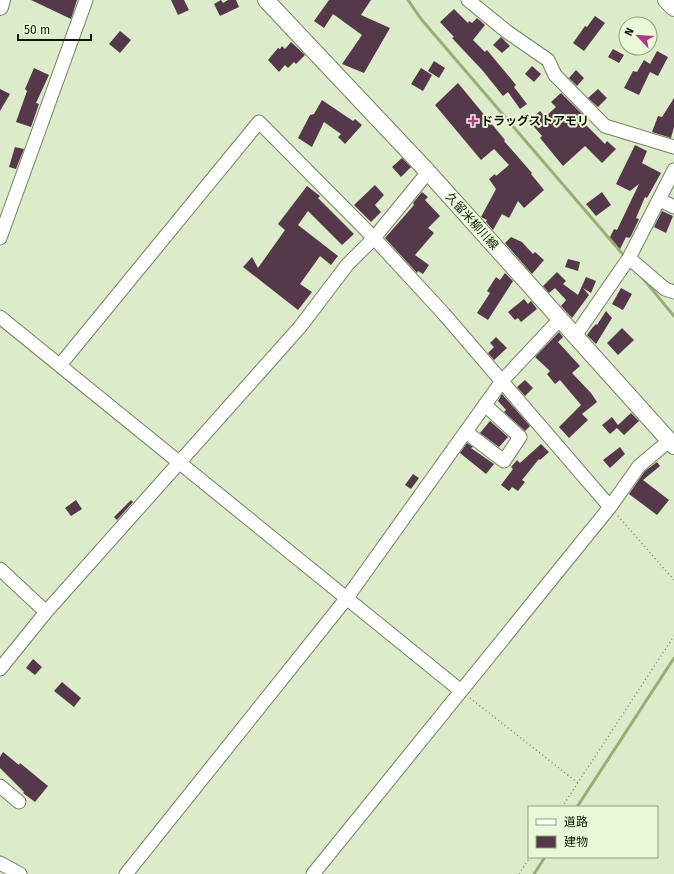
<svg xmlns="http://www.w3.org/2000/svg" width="674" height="874" viewBox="0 0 674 874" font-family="'Fira Sans','Noto Sans JP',sans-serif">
  <rect width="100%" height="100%" fill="#dcebc9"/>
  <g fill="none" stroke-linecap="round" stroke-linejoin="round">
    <!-- stream -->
    <path stroke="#97af74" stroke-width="3" d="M408,0L421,19L626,258
      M641,276L674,316
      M577,807L674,658
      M534,874L545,857"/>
  </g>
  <!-- building -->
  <path fill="#55394a" d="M31,0H77L71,19Z
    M171,0H184L189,10L178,15Z
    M221,0L223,3L228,0H236L239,7L220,16L214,4Z
    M329,0H371L361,15L390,28L364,73L342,64L362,35L333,14L324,28L314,21Z
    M454,9L468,23L469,21L472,23L477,18L485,25L473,40L485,52L487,50L516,85L514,87L527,104L520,109L508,92L503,96L483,71L452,38L454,37L440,22Z
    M595,16L605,23L584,51L573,43L585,26L587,27Z
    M120,31L131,40L120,53L109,44Z
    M501,37L510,46L502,53L493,45Z
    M291,42L305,55L296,64L294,62L288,68L285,65L279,72L268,60L278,48L280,49L282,46L285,49Z
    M613,49L624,55L619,63L608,57Z
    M657,51L668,57L658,76L650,72L639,95L624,88L633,71L637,72L644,60L650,64Z
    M434,61L445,68L439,78L428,71Z
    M532,66L541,74L534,82L525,74Z
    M34,68L49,75L36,103L39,104L31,127L16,122L27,91L25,89Z
    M421,68L432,75L423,91L411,84Z
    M576,70L584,78L577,86L569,78Z
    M458,83L505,140L504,141L532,173L531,174L544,190L524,208L518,201L509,218L502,214L493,230L486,222L487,220L481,217L496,189L489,179L495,174L496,176L509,165L494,149L481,160L435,105Z
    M0,89L10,94L0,111Z
    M598,89L607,98L598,107L588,98Z
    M561,93L586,118L583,122L605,144L607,141L616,149L602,163L585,146L563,166L540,138L542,136L529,121L540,111L545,117L556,107L551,102Z
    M674,98V127L671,138L652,132L658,116L662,117Z
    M322,100L353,121L355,119L362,125L345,144L338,137L341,134L324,122L312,147L298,138L310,115L314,114Z
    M635,145L647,151L642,163L661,173L647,198L645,197L636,218L639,219L631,236L629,238L626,237L620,249L610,237L614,229L617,230L639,184L630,191L616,184Z
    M15,147L24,149L16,169L9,167Z
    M402,158L411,167L401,177L392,167Z
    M375,185L384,195L375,205L381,212L371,222L354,205Z
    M307,186L320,196L318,198L354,234L342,245L308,211L298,225L338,256L331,265L320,256L300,284L312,292L298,310L243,267L252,257L258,268L285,230L278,224Z
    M422,192L428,197L425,200L440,216L428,228L434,233L415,255L429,265L423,274L418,271L417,273L385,238L414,205L413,203Z
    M602,192L611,205L596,216L586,204Z
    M662,211L673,216L666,233L654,227Z
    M511,237L522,242L533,254L535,252L544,260L532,274L505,243Z
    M568,259L580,262L578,271L565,267Z
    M557,272L566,281L563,284L578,295L586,277L596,281L591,293L583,288L589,295L572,318L561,306L566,300L555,288L549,293L543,286Z
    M505,273L513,281L488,320L477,313L490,293L487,291L496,277L500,280Z
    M621,288L632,294L623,310L612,304Z
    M524,299L528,304L531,301L537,309L521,322L518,318L515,320L508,312Z
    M606,311L612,318L596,344L587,335L593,327L596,324L597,325Z
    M622,328L634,340L618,355L607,343Z
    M559,332L563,337L558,342L580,366L572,373L591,393L597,402L582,414L588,420L569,438L559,427L581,405L560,380L555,384L547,374L550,371L535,357Z
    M496,337L507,348L494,360L488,353L494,347L490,343Z
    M525,380L533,388L525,396L517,387Z
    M502,394L530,426L525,431L504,412L506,410L498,401Z
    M631,413L639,421L624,435L617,428L610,434L602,425L612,417L618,425Z
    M490,421L508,437L499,447L480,433Z
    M467,443L473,447L471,448L494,464L486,474L460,453Z
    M541,444L549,452L540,460L539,459L522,480L525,482L518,491L512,487L509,491L501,485L513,469L511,467L517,460L520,463Z
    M620,447L625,454L610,468L603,460Z
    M657,462L660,466L643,480L669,500L657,515L629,494L645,471Z
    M413,474L419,478L411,489L405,485Z
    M76,500L82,509L71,516L65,508Z
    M131,500L133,502L117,520L114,517Z
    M33,659L42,667L35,675L26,668Z
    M62,682L81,698L74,707L54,691Z
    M3,752L19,765L20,763L48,786L35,802L23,793L24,792L0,768V757Z"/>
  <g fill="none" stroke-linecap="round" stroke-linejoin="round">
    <defs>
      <path id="minor" d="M468,0L506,31L548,60L555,75L605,126L674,147
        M660,200L674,207
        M0,238L86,0
        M629,258L665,289L674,292
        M0,317L461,691
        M575,336L629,258L674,170
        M60,365L259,122L374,238L444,314L610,507
        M466,432L504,461L520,437L485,405
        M0,569L46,612
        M0,669L46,612L300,327L347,265L374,238L428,172
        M0,786L19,802
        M0,863L20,874
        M126,874L346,599L502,381L560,319
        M313,874L610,507L639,466L669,441"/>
      <path id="major" d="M266,0L428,172L674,446
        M666,0L674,8
        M0,7L2,0"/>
    </defs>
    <!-- minor casing -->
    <use href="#minor" stroke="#748062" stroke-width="15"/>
    <!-- major casing -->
    <use href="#major" stroke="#748062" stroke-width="18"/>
    <!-- path -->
    <path stroke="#7d8770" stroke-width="1.5" stroke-dasharray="1 3" stroke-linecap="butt" d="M618,516L674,580
      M470,698L578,783
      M562,807L674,636
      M519,874L530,857"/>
    <!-- minor -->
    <use href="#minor" stroke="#fff" stroke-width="13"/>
    <!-- major -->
    <use href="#major" stroke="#fff" stroke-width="16"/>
  </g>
  <!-- markers -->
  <path fill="#b1398e" stroke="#e9f8d6" stroke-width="1.5" d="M471 115h4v4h4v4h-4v4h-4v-4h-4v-4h4z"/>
  <g text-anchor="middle" stroke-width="4" stroke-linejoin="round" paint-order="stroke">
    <!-- poi labels -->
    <g font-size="12" font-weight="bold" fill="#11150a" stroke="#e9f8d6" text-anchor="start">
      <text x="481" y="125">ドラッグストアモリ</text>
    </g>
    <!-- street labels -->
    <g font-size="12" fill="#11150a" stroke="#e9f8d6">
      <text transform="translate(472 221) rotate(48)" y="4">久留米柳川線</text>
    </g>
  </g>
  <!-- legend -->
  <rect x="528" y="806" width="130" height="52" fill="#e9f8d6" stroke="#939d84"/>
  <rect x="536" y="819" width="20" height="6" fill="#ffffff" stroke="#939d84"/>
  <text x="564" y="826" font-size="12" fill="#11150a">道路</text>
  <rect x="536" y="836" width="20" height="12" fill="#55394a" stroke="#939d84"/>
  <text x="564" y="846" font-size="12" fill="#11150a">建物</text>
  <!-- north arrow -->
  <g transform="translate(638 36) rotate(295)"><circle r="19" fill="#e9f8d6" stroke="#939d84"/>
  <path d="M0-3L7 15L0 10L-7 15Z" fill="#b1398e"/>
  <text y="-6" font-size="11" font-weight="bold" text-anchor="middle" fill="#11150a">N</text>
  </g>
  <!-- scale -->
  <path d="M18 34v6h73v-6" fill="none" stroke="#11150a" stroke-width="2"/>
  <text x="24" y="34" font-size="12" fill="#11150a" stroke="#e9f8d6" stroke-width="3" paint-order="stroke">50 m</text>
</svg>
